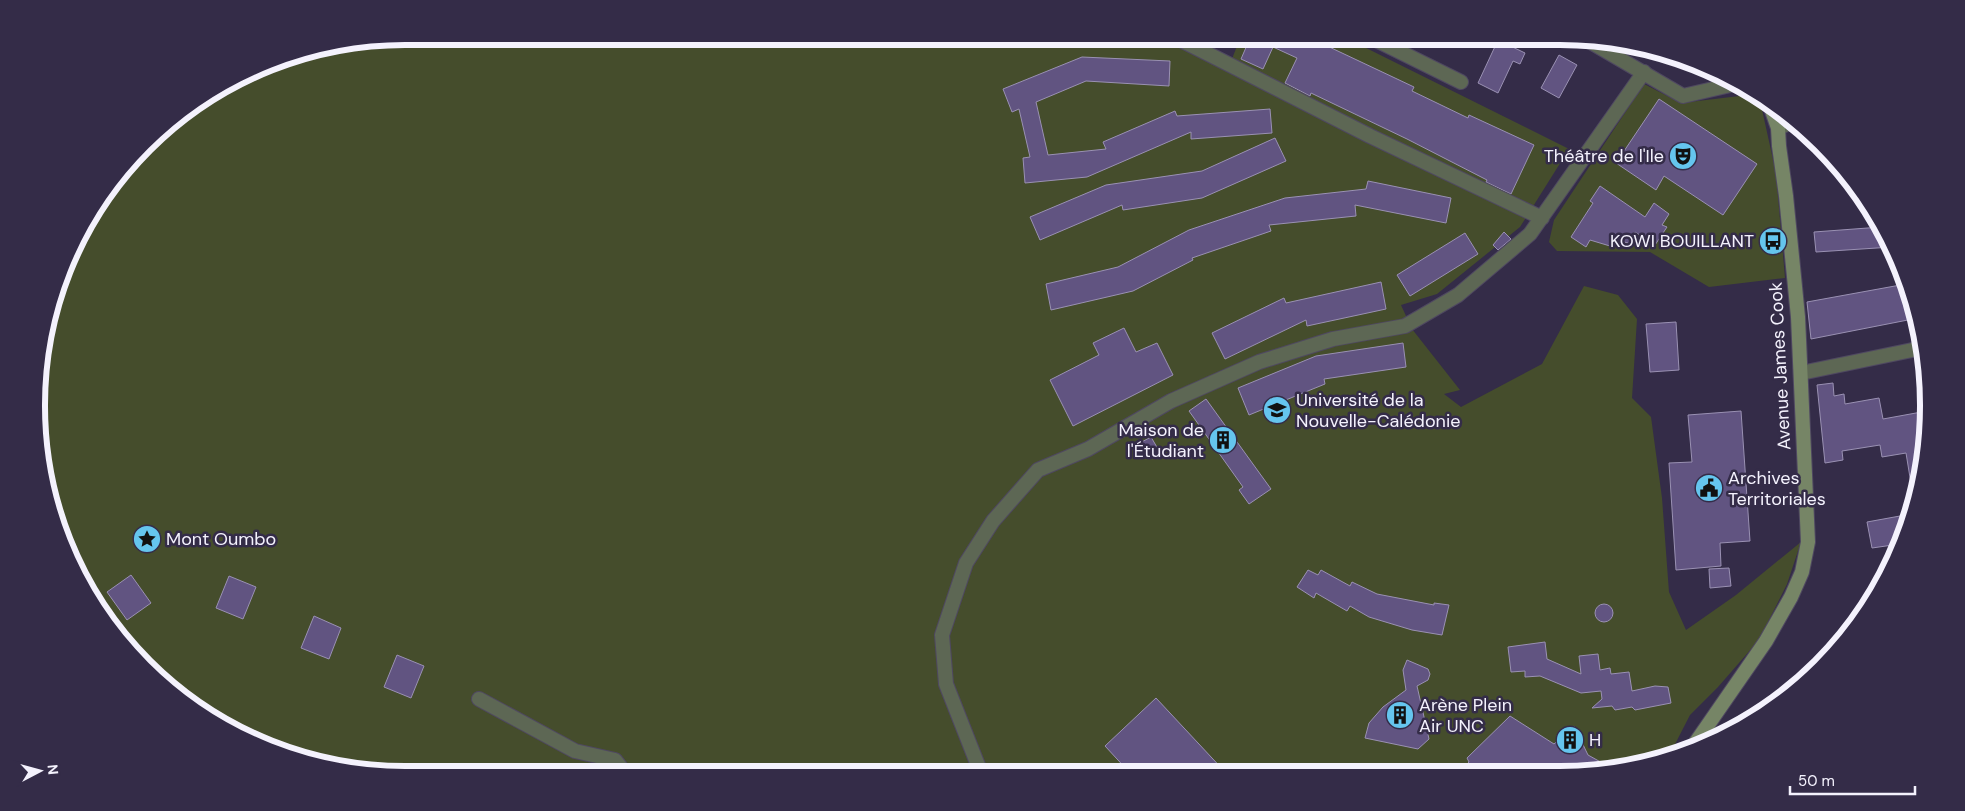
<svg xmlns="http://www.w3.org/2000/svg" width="1965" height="811" viewBox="0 0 1965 811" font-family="'DM Sans',sans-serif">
  <rect width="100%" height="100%" fill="#342c48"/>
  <!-- green -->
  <path fill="#454d2c" d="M406,36H1173L1228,69L1241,36H1342L1569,149L1520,227L1437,294L1401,305L1412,329L1460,390L1444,394L1461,407L1542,364L1584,286L1618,295L1637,319L1632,398L1651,417L1662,498L1669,592L1686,630L1736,595L1801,542L1787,584L1759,640L1718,687L1690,715L1671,752L1608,772L406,775L287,755L181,699L98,610L64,547L43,478L39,357L56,287L86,221L162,128L221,86L287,56Z
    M1644,84L1681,103L1748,95L1761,105L1776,173L1785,278L1709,287L1650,252L1557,251L1549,242L1554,220Z"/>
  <!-- building -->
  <path fill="#615481" stroke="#9a91b3" d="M1251,36H1306L1414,87L1412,91L1468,118L1469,115L1534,145L1511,194L1486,182L1487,180L1407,139L1311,93L1310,96L1285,83L1297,58L1273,47L1263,69L1241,59Z
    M1498,40L1525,53L1520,64L1513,61L1498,93L1478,83Z
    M1559,55L1577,65L1559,98L1541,88Z
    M1082,57L1170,61L1169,86L1086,81L1036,102L1048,155L1106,149L1103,142L1175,111L1177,116L1270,109L1272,133L1191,139V132L1087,177L1025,183L1023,158L1030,157L1019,109L1012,112L1003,89Z
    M1659,99L1757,164L1723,215L1664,176L1656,190L1616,163Z
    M1275,138L1286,161L1202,198L1123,210L1122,205L1040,240L1030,217L1106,185L1202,171Z
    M1368,181L1451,198L1446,223L1355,205L1356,216L1269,225L1271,231L1192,258L1193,260L1133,291L1051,310L1046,284L1118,267L1189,230L1285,198L1366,189Z
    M1600,186L1645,217L1654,203L1669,214L1662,225L1667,227L1655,245L1635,232L1632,244L1612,239L1610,246L1590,240L1586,247L1571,237L1593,203L1590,201Z
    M1881,227L1892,247L1816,252L1814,232Z
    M1504,232L1511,239L1498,250L1493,245Z
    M1465,233L1478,254L1410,296L1397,275Z
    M1381,282L1386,309L1307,326L1306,320L1225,359L1212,333L1284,298L1286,303Z
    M1906,284L1918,318L1811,339L1807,302Z
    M1676,322L1679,370L1650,372L1646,324Z
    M1124,328L1136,352L1157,343L1173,375L1073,426L1050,380L1099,355L1093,343Z
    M1403,343L1406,367L1324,379L1325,384L1249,415L1238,388L1316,356Z
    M1833,383L1834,396L1844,394L1845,404L1879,398L1883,419L1927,411L1926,453L1914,502L1906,453L1882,457L1880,445L1842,451L1843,460L1825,463L1817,385Z
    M1206,399L1271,489L1249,504L1239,490L1243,487L1189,411Z
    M1741,411L1750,541L1720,543L1721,566L1676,570L1669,463L1692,462L1688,415Z
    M1151,437L1158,449L1142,457L1136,445Z
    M1911,514L1909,524L1900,544L1872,548L1867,522Z
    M1729,568L1731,586L1710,588L1709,569Z
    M1308,570L1318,575L1321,570L1350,586L1352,582L1377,594L1434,605V603L1449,605L1442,635L1412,630L1369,617L1350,606L1347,611L1316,593L1314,598L1297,587Z
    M131,575L151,603L127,620L107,592Z
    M229,576L256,587L243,619L216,608Z
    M1595 613a9 9 0 1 1 18 0a9 9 0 1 1-18 0Z
    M314,616L341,628L329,659L301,648Z
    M1545,642L1547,659L1581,674L1579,656L1598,654L1600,670L1610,668L1611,674L1629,672L1632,691L1655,686L1668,687L1671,703L1635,710L1632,707L1615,710L1612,706L1592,708L1602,699L1601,691L1581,693L1540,676L1525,677V671L1511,672L1508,647Z
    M397,655L424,666L411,698L384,687Z
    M1407,660L1428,669L1430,674L1428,680L1417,686L1429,739L1418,749L1365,738L1369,723L1383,707L1406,690L1403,670Z
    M1156,698L1226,773H1130L1105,746Z
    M1510,716L1554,744L1574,726L1588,755L1615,770L1608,772H1459L1469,762L1467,758Z"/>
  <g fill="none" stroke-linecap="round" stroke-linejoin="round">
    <defs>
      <path id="minor" d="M1173,36L1370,136L1542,218
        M1368,36L1461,82
        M1778,128L1794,121
        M1801,373L1922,348
        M479,699L575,751L615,760L626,774
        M981,773L946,684L942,635L966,563L993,521L1038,470L1088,449L1171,401L1259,362L1333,339L1405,326L1458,295L1530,234L1644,72"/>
      <path id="tertiary" d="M1589,41L1683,96L1739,83"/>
      <path id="secondary" d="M1694,745L1766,641L1791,597L1802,572L1808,542L1798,317L1786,196L1779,146L1778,128L1770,105"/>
    </defs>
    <!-- minor casing -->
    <use href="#minor" stroke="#4f4861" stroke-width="16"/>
    <!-- tertiary casing -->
    <use href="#tertiary" stroke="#4f4861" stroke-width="16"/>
    <!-- secondary casing -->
    <use href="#secondary" stroke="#4f4861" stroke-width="16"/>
    <!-- minor -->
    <use href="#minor" stroke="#5d6754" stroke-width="14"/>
    <!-- tertiary -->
    <use href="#tertiary" stroke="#5d6754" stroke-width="14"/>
    <!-- secondary -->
    <use href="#secondary" stroke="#768566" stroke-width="14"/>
  </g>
  <!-- icons -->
  <defs>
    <symbol id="theatre-disc" viewBox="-11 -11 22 22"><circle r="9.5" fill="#65c5ee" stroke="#342c48"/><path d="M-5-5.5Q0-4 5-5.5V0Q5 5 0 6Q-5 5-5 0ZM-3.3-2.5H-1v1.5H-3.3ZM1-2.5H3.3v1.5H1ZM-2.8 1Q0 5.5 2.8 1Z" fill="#111"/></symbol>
    <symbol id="bus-disc" viewBox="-11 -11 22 22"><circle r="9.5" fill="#65c5ee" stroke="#342c48"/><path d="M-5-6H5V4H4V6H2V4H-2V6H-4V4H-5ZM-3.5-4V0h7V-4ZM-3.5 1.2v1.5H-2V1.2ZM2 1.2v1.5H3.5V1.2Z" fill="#111"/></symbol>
    <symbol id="university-disc" viewBox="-11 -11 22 22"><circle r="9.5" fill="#65c5ee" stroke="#342c48"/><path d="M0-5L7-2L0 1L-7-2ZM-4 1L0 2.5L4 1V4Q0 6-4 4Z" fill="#111"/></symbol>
    <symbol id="building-disc" viewBox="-11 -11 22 22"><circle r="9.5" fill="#65c5ee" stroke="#342c48"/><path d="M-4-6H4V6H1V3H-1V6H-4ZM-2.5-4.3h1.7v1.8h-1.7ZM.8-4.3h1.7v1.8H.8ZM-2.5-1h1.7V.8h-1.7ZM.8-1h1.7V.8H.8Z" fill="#111"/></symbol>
    <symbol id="civic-disc" viewBox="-11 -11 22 22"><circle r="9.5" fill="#65c5ee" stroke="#342c48"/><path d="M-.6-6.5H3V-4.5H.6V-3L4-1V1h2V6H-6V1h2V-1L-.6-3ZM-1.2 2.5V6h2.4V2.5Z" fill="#111"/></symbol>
    <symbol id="sight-disc" viewBox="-11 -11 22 22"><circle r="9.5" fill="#65c5ee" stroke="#342c48"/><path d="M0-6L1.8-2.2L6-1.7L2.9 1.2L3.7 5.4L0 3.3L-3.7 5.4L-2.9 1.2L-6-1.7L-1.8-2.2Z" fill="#111"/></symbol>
  </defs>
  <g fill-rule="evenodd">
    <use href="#theatre-disc" x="1667" y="140" width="32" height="32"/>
    <use href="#bus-disc" x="1757" y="225" width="32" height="32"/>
    <use href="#university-disc" x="1261" y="394" width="32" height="32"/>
    <use href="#building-disc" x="1207" y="424" width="32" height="32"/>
    <use href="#civic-disc" x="1693" y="472" width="32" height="32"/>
    <use href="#sight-disc" x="131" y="523" width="32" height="32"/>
    <use href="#building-disc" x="1384" y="699" width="32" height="32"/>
    <use href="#building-disc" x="1554" y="724" width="32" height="32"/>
  </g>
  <g text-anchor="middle" stroke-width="5" stroke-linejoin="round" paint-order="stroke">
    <!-- poi labels -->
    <g font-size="18" fill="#f4f2fd" stroke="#342c48" text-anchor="start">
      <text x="1664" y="162" text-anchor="end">Théâtre de l'Ile</text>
      <text x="1754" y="247" text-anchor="end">KOWI BOUILLANT</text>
      <text x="1296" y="406">Université de la<tspan x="1296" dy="21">Nouvelle-Calédonie</tspan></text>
      <text x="1204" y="436" text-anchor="end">Maison de<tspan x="1204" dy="21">l'Étudiant</tspan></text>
      <text x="1728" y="484">Archives<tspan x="1728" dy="21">Territoriales</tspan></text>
      <text x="166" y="545">Mont Oumbo</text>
      <text x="1419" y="711">Arène Plein<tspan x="1419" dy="21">Air UNC</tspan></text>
      <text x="1589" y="746">H</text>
    </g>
    <!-- street labels -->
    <g font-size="18" fill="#f4f2fd" stroke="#342c48">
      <text transform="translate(1780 366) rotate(-93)" y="6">Avenue James Cook</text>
    </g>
  </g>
  <!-- crop -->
  <path d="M0 0H1965V811H0ZM405 45H1560A360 360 0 0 1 1920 405V406A360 360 0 0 1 1560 766H405A360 360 0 0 1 45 406V405A360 360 0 0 1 405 45Z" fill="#342c48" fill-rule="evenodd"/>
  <path fill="none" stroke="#f4f2fd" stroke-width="6" d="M405 45H1560A360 360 0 0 1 1920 405V406A360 360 0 0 1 1560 766H405A360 360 0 0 1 45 406V405A360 360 0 0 1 405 45Z"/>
  <!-- north arrow -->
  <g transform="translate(40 771) rotate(84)" stroke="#342c48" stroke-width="4" paint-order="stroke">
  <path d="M0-4L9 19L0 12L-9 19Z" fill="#f4f2fd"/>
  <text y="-8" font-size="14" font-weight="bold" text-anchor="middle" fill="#f4f2fd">N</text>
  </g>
  <!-- scale -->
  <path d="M1790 786v8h125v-8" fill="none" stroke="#f4f2fd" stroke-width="2.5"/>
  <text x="1798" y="786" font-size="15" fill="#f4f2fd" stroke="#342c48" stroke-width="4" paint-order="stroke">50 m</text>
</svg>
